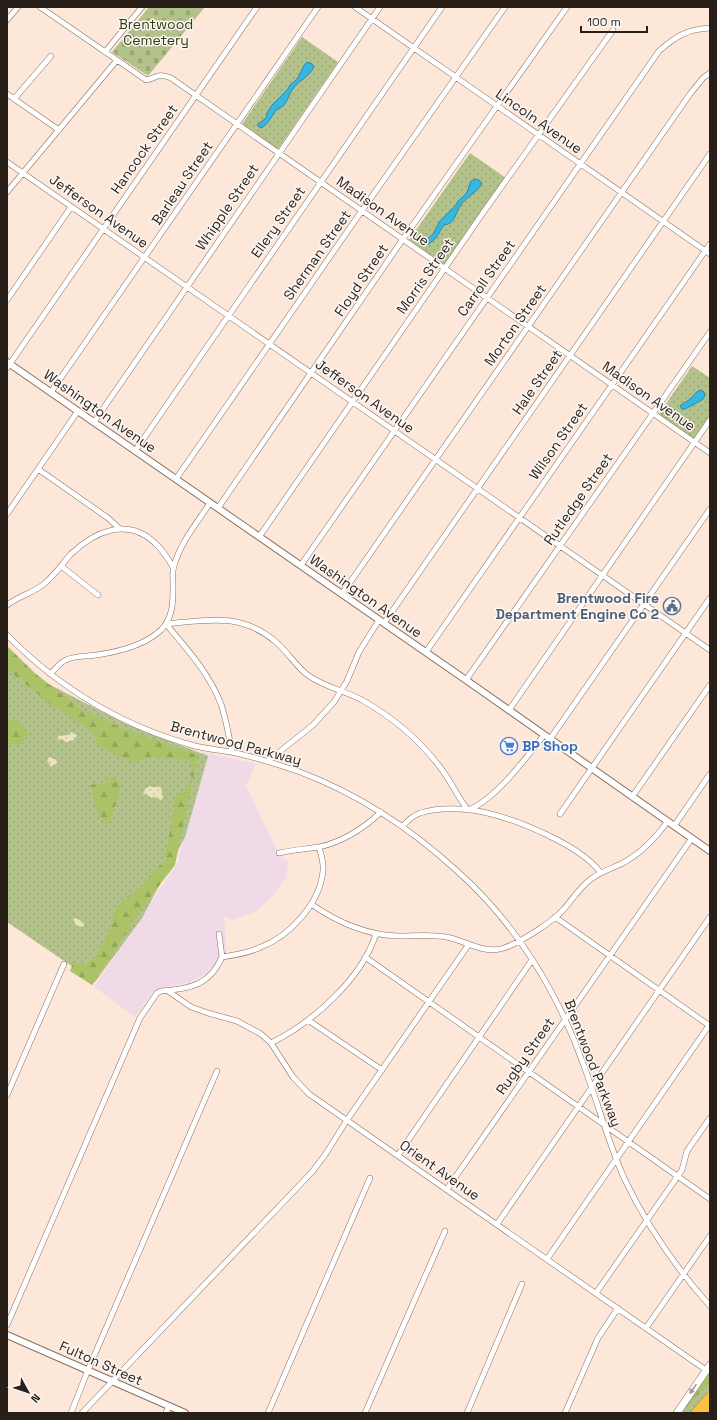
<svg xmlns="http://www.w3.org/2000/svg" width="717" height="1420" viewBox="0 0 717 1420" font-family="'Space Grotesk',sans-serif">
  <defs>
    <pattern id="grass-dots" width="8" height="8" patternUnits="userSpaceOnUse"><rect width="8" height="8" fill="#b2c28a"/><path d="M2 2h.1M6 6h.1" fill="none" stroke="#99a676" stroke-width="1.8" stroke-linecap="round"/></pattern>
    <pattern id="forest-firs" width="22" height="20" patternUnits="userSpaceOnUse"><rect width="22" height="20" fill="#abc366"/><path d="M5 1l3.5 6h-7zM16 11l3.5 6h-7z" fill="#93a758"/></pattern>
    <pattern id="sand-dots" width="8" height="8" patternUnits="userSpaceOnUse"><rect width="8" height="8" fill="#ece2bd"/><path d="M2 2h.1M6 6h.1" fill="none" stroke="#cac1a2" stroke-width="1.8" stroke-linecap="round"/></pattern>
    <pattern id="cemetery-stones" width="16" height="16" patternUnits="userSpaceOnUse"><rect width="16" height="16" fill="#b2c28a"/><path d="M2 7V4a2 2 0 0 1 4 0v3zM10 15v-3a2 2 0 0 1 4 0v3z" fill="#99a676"/></pattern>
  </defs>
  <rect width="100%" height="100%" fill="#fde7d9"/>
  <!-- education -->
  <path fill="#f1dae7" d="M202,752L256,764L246,786L280,856L289,862L285,879L273,896L255,912L232,920L224,916L227,954L219,957V960L206,973L198,978L190,982L156,990L152,993L135,1017L94,987L178,862Z"/>
  <!-- grass -->
  <path fill="url(#grass-dots)" d="M302,37L338,62L278,149L242,124Z
    M470,153L506,178L445,265L409,240Z
    M692,366L710,378V416L694,439L659,414Z
    M7,649L35,677L124,723L208,756L185,837L142,918L95,982L7,922Z
    M710,1368V1390L690,1413H679Z"/>
  <!-- forest -->
  <path fill="url(#forest-firs)" d="M7,646L36,674L82,710L129,731L198,755L175,865L144,905L92,985L70,971L73,963C76,963 80,964 82,964C103,962 110,920 118,906C123,897 133,894 139,888C149,880 154,868 165,861C167,840 173,820 175,798L191,784V760L154,757L134,762L114,754L97,745L93,732L46,701L7,669Z
    M7,719L17,721L28,731L24,744L12,745L7,743Z
    M111,778L118,780L121,786L112,817L107,824C97,819 93,796 91,786L94,783L105,784Z
    M710,1371V1381L683,1411Z"/>
  <!-- sand -->
  <path fill="url(#sand-dots)" d="M71,732L77,735L74,740L66,742L62,739L57,740L58,736L68,735Z
    M49,757L55,759L58,762L51,767L47,760Z
    M150,786L152,787H161L163,798L161,800L154,797L151,798L146,794L143,795L145,789Z
    M76,918L84,923V926C78,928 75,925 73,919Z"/>
  <!-- cemetery -->
  <path fill="url(#cemetery-stones)" d="M149,7H205L148,76L112,52Z"/>
  <!-- water -->
  <path fill="#35b7e0" stroke="#3189a4" d="M307,62L312,64L314,67C309,77 298,81 292,90C287,97 287,107 277,109C271,116 270,123 261,128L258,126L257,125L266,118L267,113L272,105L288,89L290,85L295,81L299,76L304,65Z
    M475,179L479,180L482,183C477,193 466,197 460,206C455,214 455,224 444,225C438,233 438,239 428,244L426,243L425,241L433,234L440,221L456,205L458,201L463,197L467,192L471,181Z
    M700,390L704,392L705,396L702,400L685,409H682L680,406C683,403 686,402 689,400C694,396 695,392 700,390Z"/>
  <g fill="none" stroke-linecap="round" stroke-linejoin="round">
    <defs>
      <path id="minor" d="M40,7L146,80C159,78 155,72 171,78L710,453
        M355,7L710,254
        M7,20L18,7
        M105,52L142,7
        M7,94L59,130
        M14,99L51,56
        M7,162L710,650
        M7,192L117,60
        M7,300L71,207
        M7,368L257,7
        M51,392L318,7
        M94,422L380,7
        M135,451L442,7
        M38,469L108,518L119,528
        M176,479L347,232L505,7
        M218,508L403,239L567,7
        M7,514L78,411
        M259,537L485,210L613,30
        M301,565L659,51C676,36 688,29 710,28
        M61,566L98,595
        M342,594L690,94L703,78L710,73
        M7,605C19,596 33,593 44,584C55,575 62,564 71,554C95,531 128,517 155,543C163,550 168,559 173,567
        M384,623L710,154
        M166,624C207,620 241,612 276,642C288,652 296,667 309,676C325,687 345,691 362,700C394,718 424,744 445,774C453,786 459,799 468,810C495,800 526,758 544,735
        M166,624C187,649 209,673 221,704C226,719 229,736 232,752
        M7,635C60,689 122,726 195,746C207,749 219,750 231,752C254,757 277,764 300,772C358,794 410,828 456,870C515,922 558,992 584,1066C598,1103 608,1142 624,1178C646,1224 676,1268 710,1306
        M426,652L710,244
        M50,674C55,670 60,662 66,660C76,655 86,657 96,655C118,652 144,646 161,630C174,617 173,599 173,582C173,577 172,571 174,566C180,543 197,523 210,503
        M466,680L710,332
        M509,710L710,420
        M550,739L710,509
        M268,761L313,725L334,702L347,681L359,652L379,620
        M632,797L710,685
        M560,814L710,598
        M403,826C408,820 412,816 420,813C440,807 462,808 483,812C516,819 580,845 600,872
        M674,826L710,774
        M279,853C293,850 306,849 319,847C342,842 364,828 381,812
        M311,904C337,922 365,935 398,936C414,936 430,934 446,937C465,940 484,955 504,948C521,942 551,923 563,910C573,899 579,888 591,879C600,872 610,869 621,864C640,854 655,839 667,822
        M555,917L710,1026
        M219,934L222,957
        M365,957C480,1037 595,1119 710,1199
        M168,991L191,1007L208,1013L237,1021L261,1034L271,1043L293,1077L309,1094L706,1370
        M308,1020L382,1070
        M271,1043C313,1022 361,980 376,934
        M7,1095L64,964
        M398,1155L532,960
        M447,1189L692,838
        M497,1224L710,917
        M547,1259L710,1024
        M596,1293L682,1170L687,1151L710,1118
        M7,1325L140,1018L157,993L161,991C190,989 210,985 222,957C236,955 249,953 261,947C290,936 320,903 323,871C324,862 321,855 319,847
        M646,1328L710,1236
        M71,1413L88,1370L217,1071
        M82,1413L312,1172L325,1155L347,1120L469,944
        M166,1413L169,1406
        M268,1413L370,1178
        M365,1413L445,1231
        M467,1413L522,1284
        M565,1413L598,1338L618,1308"/>
      <path id="tertiary" d="M7,362L466,680L710,851
        M7,1335L185,1413"/>
      <path id="secondary" d="M677,1413L710,1365"/>
      <path id="motorway" d="M696,1413L710,1397
        M705,1413L710,1405"/>
    </defs>
    <!-- minor casing -->
    <use href="#minor" stroke="#897162" stroke-width="6"/>
    <!-- tertiary casing -->
    <use href="#tertiary" stroke="#897162" stroke-width="8"/>
    <!-- secondary casing -->
    <use href="#secondary" stroke="#897162" stroke-width="8"/>
    <!-- motorway casing -->
    <use href="#motorway" stroke="#b18934" stroke-width="10"/>
    <!-- minor -->
    <use href="#minor" stroke="#fff" stroke-width="5"/>
    <!-- tertiary -->
    <use href="#tertiary" stroke="#fff" stroke-width="6"/>
    <!-- secondary -->
    <use href="#secondary" stroke="#fff" stroke-width="7"/>
    <!-- motorway -->
    <use href="#motorway" stroke="#fac243" stroke-width="9"/>
  </g>
  <!-- one-way arrows -->
  <defs><path id="oneway-solid" d="M-6-.8H1V-3.2L6.5 0L1 3.2V.8H-6Z"/></defs>
  <use fill="#9f9a98" href="#oneway-solid" transform="translate(693 1389) rotate(125)"/>
  <!-- icons -->
  <defs>
    <symbol id="civic-ring" viewBox="-11 -11 22 22"><circle r="9.5" fill="#fdf8f4" stroke="#5c6f8a" stroke-width="1.5"/><path d="M-.6-6.5H3V-4.5H.6V-3L4-1V1h2V6H-6V1h2V-1L-.6-3ZM-1.2 2.5V6h2.4V2.5Z" fill="#5c6f8a"/></symbol>
    <symbol id="supermarket-ring" viewBox="-11 -11 22 22"><circle r="9.5" fill="#fdf8f4" stroke="#3f7fe0" stroke-width="1.5"/><path d="M-6-5.5h2.5l.6 2H6L4.5 2H-2.5L-4.4-4H-6ZM-1.5 3.2a1.3 1.3 0 1 0 .1 0ZM3 3.2a1.3 1.3 0 1 0 .1 0Z" fill="#3f7fe0"/></symbol>
  </defs>
  <g fill-rule="evenodd">
    <use href="#civic-ring" x="662" y="596" width="20" height="20"/>
    <use href="#supermarket-ring" x="499" y="736" width="20" height="20"/>
  </g>
  <g text-anchor="middle" stroke-width="3" stroke-linejoin="round" paint-order="stroke">
    <!-- park labels -->
    <g font-size="14" fill="#313b14" stroke="#fdf8f4">
      <text x="156" y="29">Brentwood<tspan x="156" dy="16">Cemetery</tspan></text>
    </g>
    <!-- street labels -->
    <g font-size="14" fill="#291f19" stroke="#fdf8f4">
      <text transform="translate(539 121) rotate(35)" y="5">Lincoln Avenue</text>
      <text transform="translate(144 149) rotate(-55)" y="5">Hancock Street</text>
      <text transform="translate(182 183) rotate(-56)" y="5">Barleau Street</text>
      <text transform="translate(227 207) rotate(-56)" y="5">Whipple Street</text>
      <text transform="translate(99 211) rotate(35)" y="5">Jefferson Avenue</text>
      <text transform="translate(383 211) rotate(35)" y="5">Madison Avenue</text>
      <text transform="translate(278 222) rotate(-55)" y="5">Ellery Street</text>
      <text transform="translate(317 255) rotate(-55)" y="5">Sherman Street</text>
      <text transform="translate(425 276) rotate(-55)" y="5">Morris Street</text>
      <text transform="translate(486 278) rotate(-55)" y="5">Carroll Street</text>
      <text transform="translate(361 280) rotate(-56)" y="5">Floyd Street</text>
      <text transform="translate(515 325) rotate(-55)" y="5">Morton Street</text>
      <text transform="translate(537 382) rotate(-55)" y="5">Hale Street</text>
      <text transform="translate(365 396) rotate(35)" y="5">Jefferson Avenue</text>
      <text transform="translate(649 396) rotate(35)" y="5">Madison Avenue</text>
      <text transform="translate(100 411) rotate(35)" y="5">Washington Avenue</text>
      <text transform="translate(558 441) rotate(-55)" y="5">Wilson Street</text>
      <text transform="translate(578 499) rotate(-55)" y="5">Rutledge Street</text>
      <text transform="translate(366 596) rotate(35)" y="5">Washington Avenue</text>
      <text transform="translate(236 743) rotate(15)" y="5">Brentwood Parkway</text>
      <text transform="translate(525 1056) rotate(-55)" y="5">Rugby Street</text>
      <text transform="translate(593 1063) rotate(69)" y="5">Brentwood Parkway</text>
      <text transform="translate(440 1170) rotate(35)" y="5">Orient Avenue</text>
      <text transform="translate(101 1363) rotate(24)" y="5">Fulton Street</text>
    </g>
    <!-- service labels -->
    <g font-size="14" font-weight="bold" fill="#4e5e75" stroke="#fdf8f4" text-anchor="end">
      <text x="659" y="603">Brentwood Fire<tspan x="659" dy="16">Department Engine Co 2</tspan></text>
    </g>
    <!-- shop labels -->
    <g font-size="14" font-weight="bold" fill="#366cbe" stroke="#fdf8f4" text-anchor="start">
      <text x="522" y="751">BP Shop</text>
    </g>
  </g>
  <!-- border -->
  <rect width="717" height="1420" fill="none" stroke="#291f19" stroke-width="16"/>
  <!-- north arrow -->
  <g transform="translate(28 1392) rotate(130)" stroke="#fdf8f4" stroke-width="3" paint-order="stroke">
  <path d="M0-3L7 15L0 10L-7 15Z" fill="#291f19"/>
  <text y="-6" font-size="11" font-weight="bold" text-anchor="middle" fill="#291f19">N</text>
  </g>
  <!-- scale -->
  <path d="M581 26v6h66v-6" fill="none" stroke="#291f19" stroke-width="2"/>
  <text x="587" y="26" font-size="12" fill="#291f19" stroke="#fdf8f4" stroke-width="3" paint-order="stroke">100 m</text>
</svg>
